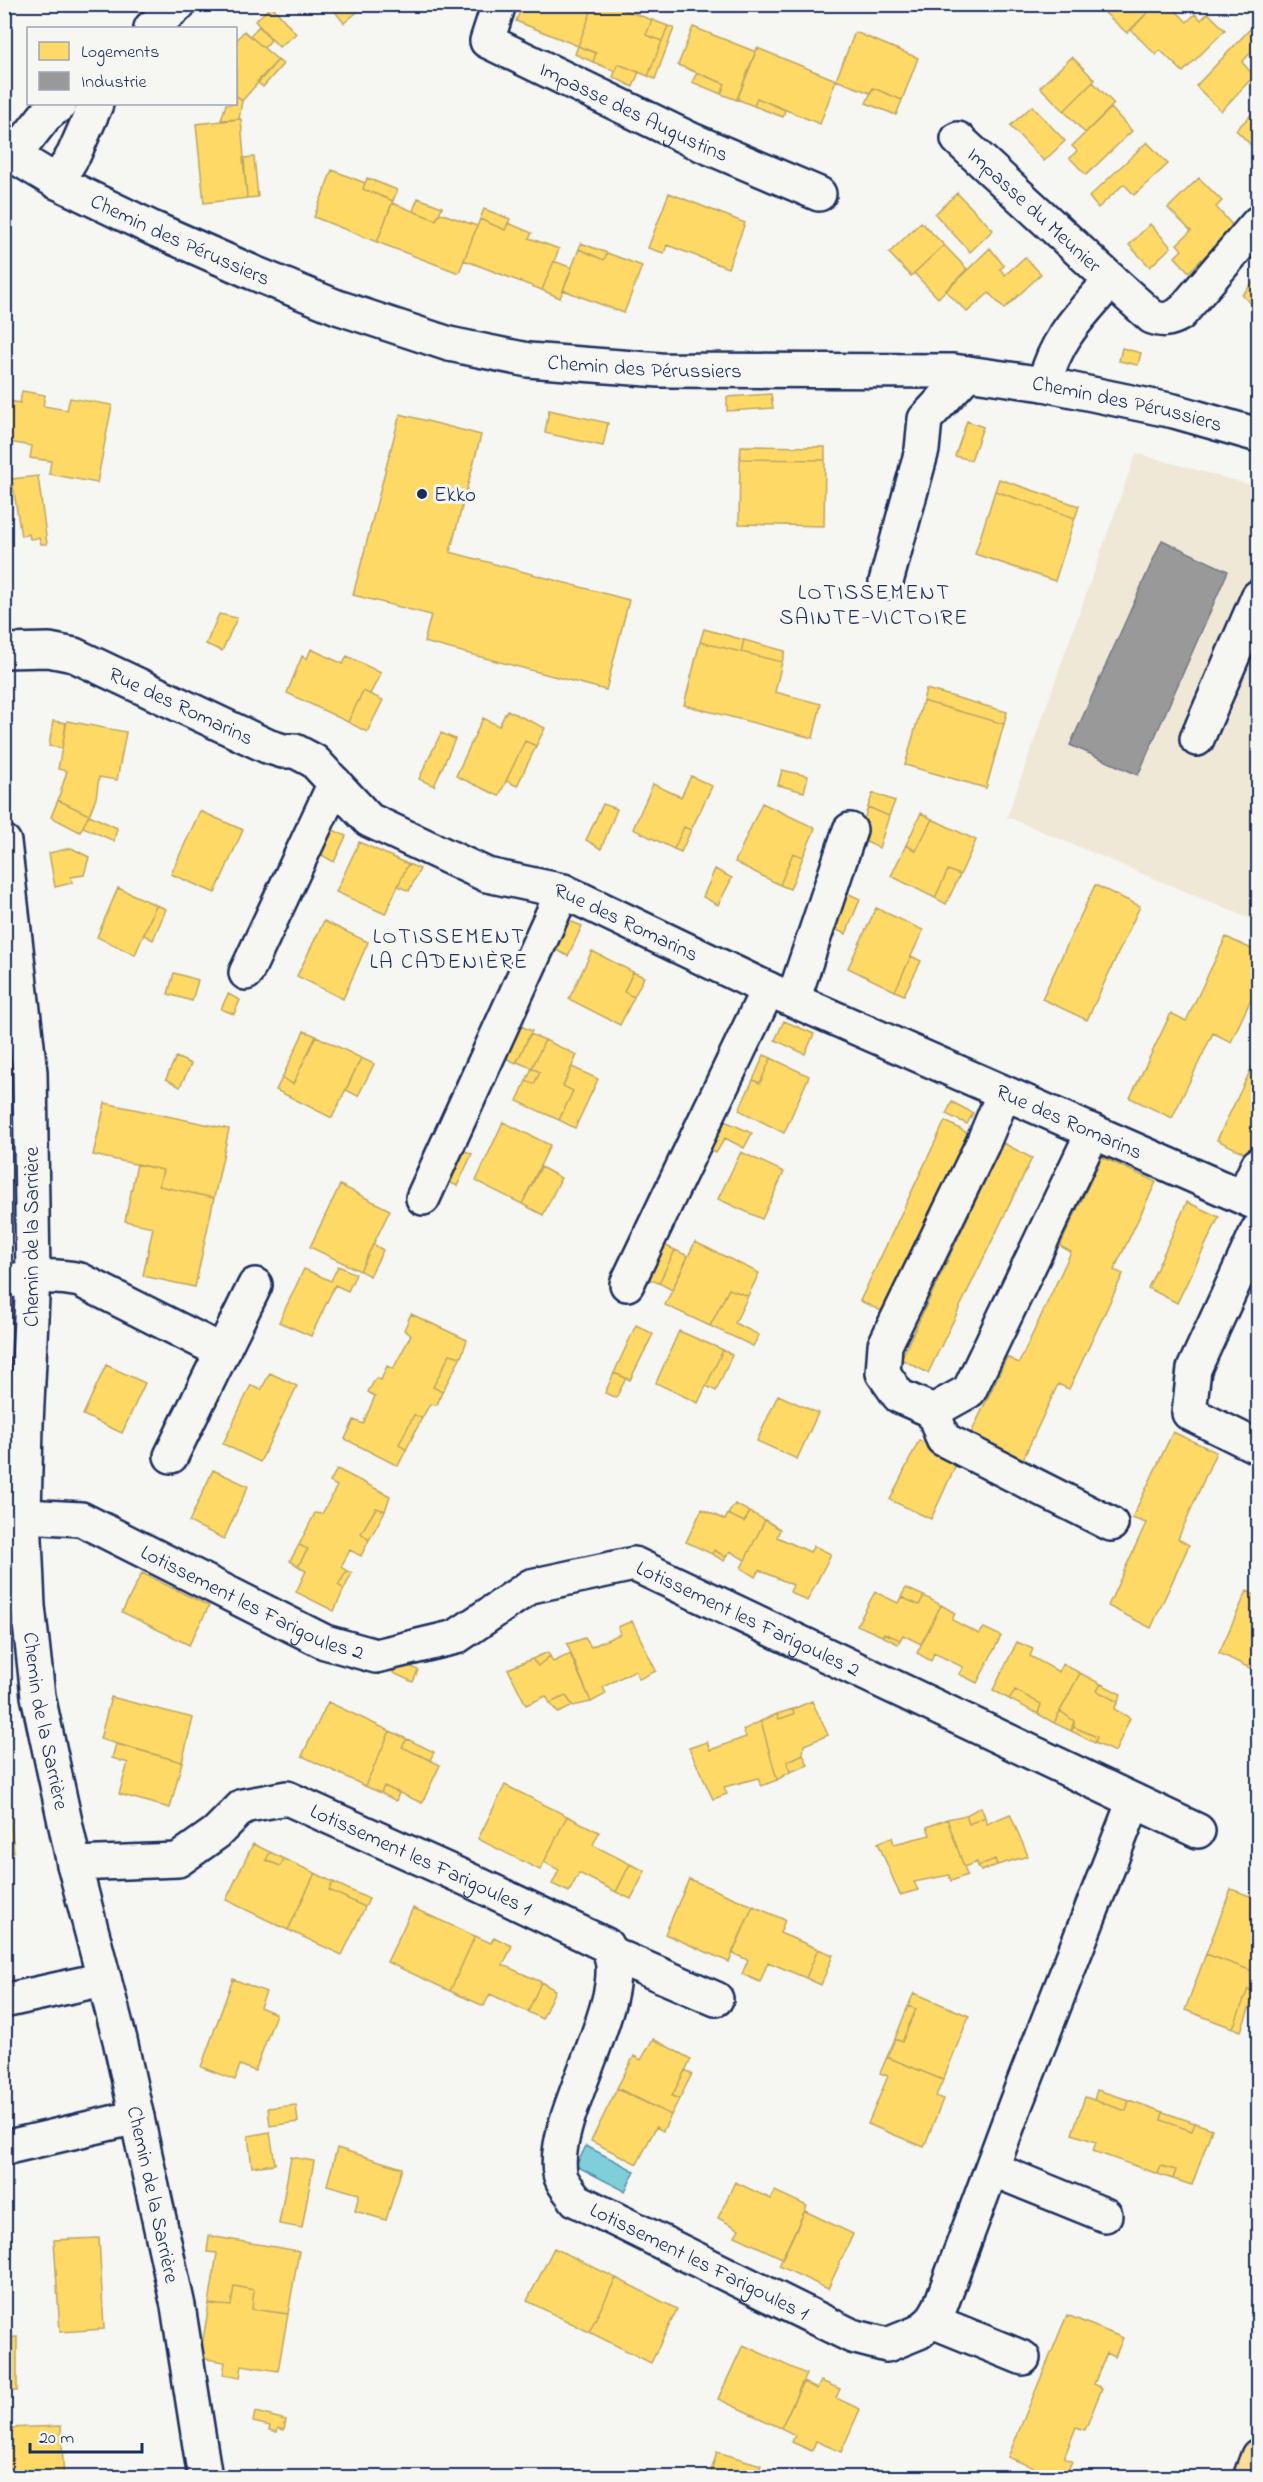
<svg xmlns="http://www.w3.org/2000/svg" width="1263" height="2482" viewBox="0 0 1263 2482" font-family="'Indie Flower',sans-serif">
  <rect width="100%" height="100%" fill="#f6f6f2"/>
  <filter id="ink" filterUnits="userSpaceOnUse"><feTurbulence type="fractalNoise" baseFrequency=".0167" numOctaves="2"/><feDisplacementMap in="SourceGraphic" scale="12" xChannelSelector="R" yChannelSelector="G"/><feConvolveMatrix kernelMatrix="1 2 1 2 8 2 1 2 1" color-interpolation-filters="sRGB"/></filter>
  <g filter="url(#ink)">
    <!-- built -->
    <path fill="#f0e8d7" d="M1136,453L1258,487V922L1007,817Z"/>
    <!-- water -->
    <path fill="#7fcfdb" stroke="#578fa9" stroke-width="1.5" d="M586,2146L635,2171L625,2191L576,2166Z"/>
    <!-- homes -->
    <path fill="#ffd966" stroke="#bba664" stroke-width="1.5" d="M329,4H359L362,8L344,23Z
      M523,4H594L578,46L516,21Z
      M594,4H618L617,7L652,20L646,35L662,41L648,76L618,64L615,71L593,62L596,53L578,46Z
      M1112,4H1156L1127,33L1105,13Z
      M1156,4H1169L1187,22L1195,14L1201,20L1208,13L1225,30L1183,72L1160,50L1156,55L1131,30Z
      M272,6L296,34L279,47L255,21Z
      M652,20L668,26L662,41L646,35Z
      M1254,25L1258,30V45L1242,62L1254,76L1221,111L1196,86Z
      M259,26L271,40L264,48L250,36Z
      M668,26L674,28L655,79L648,76Z
      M693,27L756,52L737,100L721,94L725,84L678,65Z
      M244,31L278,60L242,101L236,95V41Z
      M855,32L918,58L902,100L873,88L870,93L836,80Z
      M578,46L596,53L593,62L575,54Z
      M757,48L836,80L820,124L757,98L754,106L737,99Z
      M1072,57L1095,80L1064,111L1040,87Z
      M278,60L283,64L263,87L257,82Z
      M618,64L639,72L633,87L613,77Z
      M697,73L725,84L721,94L692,82Z
      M1093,82L1114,104L1085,133L1064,111Z
      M873,88L902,100L896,115L866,103Z
      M236,95L242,101L239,119L221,120L226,104H236Z
      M757,98L785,110L783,117L754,106Z
      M1032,106L1065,141L1044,161L1010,126Z
      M1111,108L1132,131L1086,175L1070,158L1077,151L1072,146Z
      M1258,108V149L1256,150L1236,130Z
      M241,119L247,198L204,203L196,124Z
      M1147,142L1168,164L1134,195L1124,184L1098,208L1089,197Z
      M254,157L258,197L247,198L243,158Z
      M332,170L365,183L363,189L393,201L377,242L314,217Z
      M367,178L397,190L393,201L363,189Z
      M1199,178L1222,201L1216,207L1234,227L1189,272L1175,257L1182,250L1177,244L1191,231L1168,208Z
      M669,193L745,223L728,268L667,245L664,253L648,248Z
      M957,193L993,230L970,252L935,214Z
      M418,198L442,207L436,220L413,211Z
      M392,203L436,220L440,213L477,226L459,273L377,242Z
      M484,209L510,219L505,230L480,219Z
      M480,219L505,230L508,223L532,233L529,238L559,249L542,290L464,260Z
      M921,222L944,245L911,276L889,253Z
      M1150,224L1171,247L1150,267L1129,245Z
      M581,243L607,253L604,260L579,249Z
      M944,245L967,269L938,298L914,273Z
      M990,248L1004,266L1000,269L1005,275L1025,257L1041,274L1004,309L989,293L967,312L946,291Z
      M579,249L604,260L607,253L642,266L624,313L563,290Z
      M554,261L572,268L560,298L542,290Z
      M1258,277V311L1242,295Z
      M1122,348L1141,353L1138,365L1119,361Z
      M22,391L45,395L43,406L67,410L70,398L112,405L97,483L49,474L51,461L30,458L32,446L4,441V400L20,403Z
      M771,394L773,408L727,411V397Z
      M549,410L608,423L603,446L545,433Z
      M400,414L481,435L450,552L629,600L606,690L424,642L431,615L353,595Z
      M967,421L983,427L971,460L955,456Z
      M741,446L825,447V460L740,459Z
      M740,459L825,460L824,526L739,524Z
      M38,476L47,544H41L39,538L30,539L29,534L21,536L12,479Z
      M999,479L1079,506L1075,518L995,491Z
      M995,491L1075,518L1055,581L975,554Z
      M219,614L237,618L222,651L206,644Z
      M704,629L744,640L741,652L700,642Z
      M744,640L785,651L782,662L741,652Z
      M700,642L782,662L775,692L821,704L813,738L684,705Z
      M311,649L343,664L347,656L381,673L370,694L363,691L348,722L287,693L302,656L307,659Z
      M926,689L1007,712L1004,724L923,701Z
      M363,691L383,700L367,732L348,722Z
      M923,701L1004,724L986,788L905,765Z
      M507,710L545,728L536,746L525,741L499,796L456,776L483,718L499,726Z
      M53,721L66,723L62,748L49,746Z
      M67,721L126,732L117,780L99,777L96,798L89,815L58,800L67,771L58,769Z
      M441,733L455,739L434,786L419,779Z
      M525,741L536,746L517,786L506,781Z
      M782,770L808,776L804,792L778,785Z
      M691,776L712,786L691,830L684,827L674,849L633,829L653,784L681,797Z
      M873,793L895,801L889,816L868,807Z
      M58,800L89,815L80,832L51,817Z
      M762,803L815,828L803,857L793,853L780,885L735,862Z
      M603,804L617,809L601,849L586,840Z
      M868,807L889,816L879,848L858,838Z
      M200,811L243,830L215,893L171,874Z
      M921,813L932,819L916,851L906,845Z
      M89,815L117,828L114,841L83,827Z
      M932,819L976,840L960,875L948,870L935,898L891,876L906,845L916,851Z
      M684,827L691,830L681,852L674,849Z
      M331,829L346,836L334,862L318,853Z
      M359,842L408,864L385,914L336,892Z
      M71,848L89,857L84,875L71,877L72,883L55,887L49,853Z
      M793,853L803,857L790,889L780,885Z
      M408,864L420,869L409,891L398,886Z
      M715,869L732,878L718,905L703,897Z
      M948,870L960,875L946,904L935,898Z
      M1095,885L1140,906L1087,1020L1042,999Z
      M118,888L156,905L135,955L97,937Z
      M839,889L860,899L846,934L827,926Z
      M156,905L166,909L153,940L144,935Z
      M876,908L923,930L895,991L848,968Z
      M567,920L582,926L568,956L554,949Z
      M324,921L368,942L343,999L297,976Z
      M1226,937L1258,952V984L1231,1042L1213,1033L1172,1118L1130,1098L1171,1013L1186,1021Z
      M592,951L633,972L624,992L634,997L620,1025L569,999Z
      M911,956L921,961L904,995L895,991Z
      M633,972L644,977L634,997L624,992Z
      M174,973L198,980L192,1001L168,994Z
      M228,994L240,1000L234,1014L221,1009Z
      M784,1021L814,1034L805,1054L775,1040Z
      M518,1025L532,1031L516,1063L503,1057Z
      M304,1031L316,1036L293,1084L282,1078Z
      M530,1034L545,1040L532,1068L517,1062Z
      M316,1036L361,1058L332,1118L276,1090L282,1078L293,1084Z
      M545,1040L577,1055L563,1086L573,1091L559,1120L517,1101L526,1081L534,1084L540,1072L532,1068Z
      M764,1055L771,1058L760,1083L753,1080Z
      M176,1057L191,1064L180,1087L166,1079Z
      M1257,1057L1258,1135L1249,1155L1217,1140Z
      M361,1058L374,1064L358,1096L346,1090Z
      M771,1058L809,1076L784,1133L739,1110L753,1080L760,1083Z
      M572,1067L598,1079L575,1128L559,1120L573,1091L563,1086Z
      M532,1068L540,1072L534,1084L526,1081Z
      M952,1102L973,1113L967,1124L946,1114Z
      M105,1103L229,1129L214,1198L159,1186L163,1170L93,1155Z
      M720,1119L752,1133L744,1148L725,1138L716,1153L706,1148Z
      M945,1121L977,1138L894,1317L860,1301Z
      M503,1122L550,1145L522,1204L476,1181Z
      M1003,1143L1032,1158L928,1373L901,1359Z
      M456,1147L472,1154L457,1186L441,1178Z
      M741,1152L784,1172L762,1219L718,1199Z
      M1102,1157L1156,1182L1114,1270L1123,1274L1069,1389L1058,1384L1018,1470L966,1444L1007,1357L1019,1363L1071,1252L1060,1246Z
      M137,1164L163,1170L159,1186L214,1198L195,1287L143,1276L153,1227L125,1221Z
      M541,1167L561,1178L543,1215L522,1204Z
      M340,1185L390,1210L360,1271L310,1247Z
      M1187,1202L1219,1217L1177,1303L1148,1288Z
      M658,1242L675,1250L659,1283L643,1277Z
      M695,1242L759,1273L748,1296L729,1289L710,1326L665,1305Z
      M373,1244L383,1250L370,1276L360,1271Z
      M675,1250L688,1256L672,1290L659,1283Z
      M338,1266L356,1274L348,1291L335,1285L311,1336L279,1322L304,1269L331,1281Z
      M729,1289L748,1296L735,1323L759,1335L753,1346L710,1326Z
      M411,1314L467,1340L461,1357L450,1354L433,1387L442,1392L437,1405L430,1404L422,1418L414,1415L399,1444L406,1450L398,1466L345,1439L354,1420L363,1424L375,1396L368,1392L376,1378L381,1380L387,1366L393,1369L411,1335L404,1330Z
      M636,1325L653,1334L630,1380L614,1373Z
      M679,1331L723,1350L698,1403L656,1383Z
      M723,1350L732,1355L716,1391L706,1386Z
      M450,1354L461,1357L442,1392L433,1387Z
      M106,1365L145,1383L122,1433L83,1415Z
      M270,1373L297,1386L260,1462L223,1444L251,1385L261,1390Z
      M614,1373L626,1378L616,1398L605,1393Z
      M778,1395L818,1413L797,1459L757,1441Z
      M414,1415L422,1418L406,1450L399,1444Z
      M1173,1432L1216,1452L1178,1539L1189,1545L1151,1628L1108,1606L1146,1523L1132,1518Z
      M919,1440L958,1460L931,1519L890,1500Z
      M337,1469L390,1496L385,1511L376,1508L361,1533L369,1540L361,1556L350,1550L341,1567L347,1571L338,1585L344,1589L334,1611L296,1592L306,1571L298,1566L308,1549L299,1545L315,1513L322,1514L337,1486L330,1482Z
      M213,1470L248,1486L224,1539L189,1522Z
      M735,1504L750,1512L744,1522L728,1514Z
      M376,1508L385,1511L369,1540L361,1533Z
      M702,1509L725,1520L728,1514L744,1522L750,1512L765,1520L745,1560L730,1551L726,1557L714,1550L712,1554L686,1542Z
      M765,1520L780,1529L777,1537L810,1552L814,1546L831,1554L807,1601L790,1592L793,1585L759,1570L755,1577L741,1568Z
      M299,1545L308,1549L298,1566L290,1561Z
      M714,1550L726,1557L724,1561L712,1554Z
      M347,1571L352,1573L344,1589L338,1585Z
      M142,1573L209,1606L189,1645L122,1612Z
      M906,1588L924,1596L919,1605L901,1597Z
      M1247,1591L1258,1597V1672L1219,1653Z
      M875,1592L898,1603L901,1597L919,1605L924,1596L941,1605L921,1644L903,1635L900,1640L884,1633L882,1636L857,1625Z
      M941,1605L955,1613L952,1620L979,1634L984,1628L1001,1636L977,1683L959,1674L963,1667L934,1653L931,1661L917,1653Z
      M632,1621L656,1671L639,1679L635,1670L603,1687L606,1694L591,1702L567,1644L585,1638L591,1647L620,1634L618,1627Z
      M884,1633L900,1640L898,1644L882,1636Z
      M1017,1642L1033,1649L1030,1656L1059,1672L1063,1664L1080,1673L1054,1723L1038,1714L1041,1704L1015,1690L1009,1699L993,1690Z
      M548,1652L550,1656L538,1666L532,1659Z
      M570,1654L591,1702L573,1706L566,1696L550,1703L546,1696L526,1705L508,1669L532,1659L538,1666L550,1656L553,1662Z
      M399,1661L418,1670L413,1682L393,1673Z
      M1080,1673L1101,1684L1097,1691L1118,1702L1114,1709L1130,1718L1115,1752L1095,1743L1097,1737L1074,1727V1721L1060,1711Z
      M1101,1684L1121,1694L1118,1702L1097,1691Z
      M1015,1690L1041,1704L1038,1714L1009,1699Z
      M566,1696L573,1706L558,1713L550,1703Z
      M111,1697L193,1718L182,1762L100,1739Z
      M812,1701L828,1735L804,1745L803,1754L787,1762L790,1772L777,1780L761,1721L777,1714L779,1719L794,1714L793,1709Z
      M328,1702L390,1731L365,1786L302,1756Z
      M793,1709L794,1714L779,1719L777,1714Z
      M1060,1711L1074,1721L1071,1731L1054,1723Z
      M761,1721L777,1780L761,1786L758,1778L724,1787L727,1794L713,1799L689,1748L707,1742L710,1750L746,1737L743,1730Z
      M1074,1727L1097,1737L1095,1743L1071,1731Z
      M390,1731L407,1739L402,1747L440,1765L422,1803L384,1786L381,1793L365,1786Z
      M407,1739L434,1752L430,1760L402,1747Z
      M116,1744L182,1762L170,1808L119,1794L128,1763L112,1758Z
      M803,1754L808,1765L790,1772L787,1762Z
      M505,1785L567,1816L540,1870L478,1839Z
      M384,1786L399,1793L396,1801L381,1793Z
      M981,1807L985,1817L969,1824L966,1815Z
      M1010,1814L1028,1856L997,1865L995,1859L978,1866L977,1862L964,1867L947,1819L966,1815L969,1824L985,1817L987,1824Z
      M10,1816L14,1852L4,1854V1817Z
      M567,1816L599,1832L593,1845L630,1864L616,1892L579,1873L569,1892L552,1884L559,1870L544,1862Z
      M947,1819L967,1875L951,1881L949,1875L914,1882L918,1890L900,1895L878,1843L892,1837L894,1844L930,1835L927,1827Z
      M1258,1822V1843L1254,1842Z
      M253,1844L270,1852L266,1860L280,1866L284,1859L315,1873L288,1930L226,1900Z
      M270,1852L284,1859L280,1866L266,1860Z
      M995,1859L997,1865L981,1871L978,1866Z
      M630,1864L645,1871L631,1899L616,1892Z
      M315,1873L333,1882L329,1890L365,1907L342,1955L288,1930Z
      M689,1879L753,1906L729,1962L665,1934Z
      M333,1882L369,1899L365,1907L329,1890Z
      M1231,1889L1258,1899V1973L1206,1954Z
      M753,1906L785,1920L780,1933L818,1949L806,1978L768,1962L760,1982L742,1974L748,1960L732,1953Z
      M413,1908L475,1936L450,1991L387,1962Z
      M475,1936L491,1943L494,1937L512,1946L503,1965L541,1982L528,2012L490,1994L484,2006L450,1991Z
      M818,1949L833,1955L821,1985L806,1978Z
      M1206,1954L1258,1973V1983L1255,1992L1248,1989L1233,2028L1185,2010Z
      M233,1979L266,1992L260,2007L276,2014L255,2071L240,2065L235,2080L201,2067Z
      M541,1982L555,1990L542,2019L528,2012Z
      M1248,1989L1255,1992L1241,2031L1233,2028Z
      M914,1993L969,2016L943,2080L887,2057L895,2039L902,2042L916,2009L908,2006Z
      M908,2006L916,2009L902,2042L895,2039Z
      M653,2039L691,2059L672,2096L679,2099L671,2115L617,2088L634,2056L641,2060Z
      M887,2057L943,2080L936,2096L943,2099L924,2147L868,2124L888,2076L880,2073Z
      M685,2070L692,2074L679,2099L672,2096Z
      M617,2089L671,2115L663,2131L656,2127L637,2164L591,2141Z
      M1097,2090L1129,2100L1126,2111L1094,2100Z
      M1085,2097L1126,2111L1129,2100L1163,2112L1161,2120L1192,2131L1195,2123L1212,2129L1192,2185L1173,2179L1176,2170L1161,2166L1158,2174L1093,2151L1096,2142L1072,2134Z
      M296,2105L298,2122L270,2126L268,2108Z
      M1163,2112L1195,2123L1192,2131L1161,2120Z
      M270,2132L275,2164L252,2167L248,2136Z
      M337,2148L402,2168L386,2220L355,2211L359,2194L327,2185Z
      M291,2157L314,2161L302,2228L279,2224Z
      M1161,2166L1176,2170L1173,2179L1158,2174Z
      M735,2182L771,2199L775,2191L807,2206L782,2258L735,2236L739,2229L718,2218Z
      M805,2211L853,2234L828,2289L779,2266Z
      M209,2236L299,2251L288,2314L252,2309L254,2290L234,2286L231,2306L209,2304L217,2253L207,2252Z
      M99,2238L104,2329L60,2332L54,2240Z
      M554,2248L616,2278L589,2332L527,2301Z
      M616,2278L677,2309L651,2363L589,2332Z
      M234,2286L254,2290L252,2309L288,2314L278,2371L242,2365L240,2378L223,2375L225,2362L200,2358L209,2304L231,2306Z
      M1067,2315L1123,2338L1115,2357L1107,2353L1094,2384L1102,2388L1085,2430L1076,2427L1064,2458L1072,2461L1065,2478H1058L1008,2457Z
      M17,2337V2391H4V2338Z
      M743,2345L806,2374L781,2428L718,2399Z
      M821,2381L840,2389L836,2398L860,2409L841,2452L816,2441L812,2451L792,2442L795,2435L781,2428L803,2382L817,2389Z
      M255,2412L286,2420L284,2430L278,2428L277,2432L269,2430L270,2426L253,2422Z
      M61,2426L64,2478H9L6,2428Z
      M717,2452L761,2465L758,2476L763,2478H709Z"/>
    <!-- industry -->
    <path fill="#999" stroke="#737987" stroke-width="1.5" d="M1162,540L1228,571L1138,775L1070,745Z"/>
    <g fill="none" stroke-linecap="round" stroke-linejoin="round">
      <defs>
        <g id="minor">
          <path id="s1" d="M499,4L487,41L694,141L819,194"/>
          <path d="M151,28L179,4"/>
          <path id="s2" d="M958,139L1111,280"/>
          <path id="s3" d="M4,150L57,182L152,228L254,273L337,307L449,344L528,360L660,370L953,371L1044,384L1174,411L1258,435"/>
          <path d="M13,157L45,116L60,104"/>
          <path d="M57,182L74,154L96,104"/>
          <path d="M1044,384C1057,336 1080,316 1111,280L1152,317C1163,321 1169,320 1180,314L1258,223"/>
          <path d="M886,582L922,450L925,419L968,373"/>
          <path id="s4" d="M4,651L49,650L74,655L267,746L283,751H295L314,761L369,820L487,875L563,891L768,989L1258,1204"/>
          <path d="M1197,739L1258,597"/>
          <path id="s5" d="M4,842L30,1072L33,1276L26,1424L24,1516L28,1606L38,1696L74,1864L120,2040L178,2306L205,2478"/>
          <path d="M246,973L335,783"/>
          <path d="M793,1000L850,830"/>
          <path d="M1004,1093L983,1143L885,1345L883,1373L899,1396L933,1411L969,1391L1093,1132"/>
          <path d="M1243,1197L1258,1165"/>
          <path d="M423,1198L563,891"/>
          <path d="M1258,1230L1194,1369L1189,1413L1258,1447"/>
          <path d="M4,1282C31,1277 53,1274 80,1280L223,1352"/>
          <path d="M627,1284L768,989"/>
          <path d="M933,1411L943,1439L1111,1524"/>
          <path d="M171,1456L255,1285"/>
          <path id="s6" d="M24,1516L81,1519L325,1642L376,1656L456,1637L531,1586L634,1564L1198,1831"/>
          <path id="s7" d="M74,1864L178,1860L216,1833L243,1806L287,1798L467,1879L606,1945C638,1990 550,2114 560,2173C561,2182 571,2192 576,2200L852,2336L887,2345L919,2332L932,2321L940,2307L1016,2103L1134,1801"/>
          <path d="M612,1954L716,1999"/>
          <path d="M4,2001L104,1979"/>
          <path d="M4,2148L137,2117"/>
          <path d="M992,2169L1105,2215"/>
          <path d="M932,2321L1023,2358"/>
        </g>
        <path id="highway" d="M1250,2478L1258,2456"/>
      </defs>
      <!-- minor casing -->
      <use href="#minor" stroke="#1b2f5e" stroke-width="38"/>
      <!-- highway casing -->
      <use href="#highway" stroke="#1b2f5e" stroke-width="38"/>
      <!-- minor -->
      <use href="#minor" stroke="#f6f6f2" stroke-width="33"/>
      <!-- highway -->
      <use href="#highway" stroke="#fedd96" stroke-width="33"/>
    </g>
  </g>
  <!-- markers -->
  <circle fill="#1b2f5e" stroke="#f6f6f2" stroke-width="2" cx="422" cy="494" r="6"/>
  <g text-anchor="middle" stroke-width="6" stroke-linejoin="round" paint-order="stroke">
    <!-- street labels -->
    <g font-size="21" fill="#1b2f5e" stroke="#f6f6f2">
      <text dy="7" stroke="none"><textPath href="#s1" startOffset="202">Impasse des Augustins</textPath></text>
      <text dy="7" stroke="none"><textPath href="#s2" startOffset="104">Impasse du Meunier</textPath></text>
      <text dy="7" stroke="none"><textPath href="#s3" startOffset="198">Chemin des Pérussiers</textPath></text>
      <text dy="7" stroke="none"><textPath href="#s3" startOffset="684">Chemin des Pérussiers</textPath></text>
      <text dy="7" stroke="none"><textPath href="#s3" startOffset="1170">Chemin des Pérussiers</textPath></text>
      <text dy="7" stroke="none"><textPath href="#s4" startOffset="189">Rue des Romarins</textPath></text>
      <text dy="7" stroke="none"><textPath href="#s4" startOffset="693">Rue des Romarins</textPath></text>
      <text dy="7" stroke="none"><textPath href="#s4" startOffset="1179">Rue des Romarins</textPath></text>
      <text transform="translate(31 1237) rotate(-90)" y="7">Chemin de la Sarrière</text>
      <text dy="7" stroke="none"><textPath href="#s6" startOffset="248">Lotissement les Farigoules 2</textPath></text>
      <text dy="7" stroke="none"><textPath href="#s6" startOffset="788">Lotissement les Farigoules 2</textPath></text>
      <text dy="7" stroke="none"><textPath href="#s5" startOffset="882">Chemin de la Sarrière</textPath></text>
      <text dy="7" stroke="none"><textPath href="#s7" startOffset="381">Lotissement les Farigoules 1</textPath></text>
      <text dy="7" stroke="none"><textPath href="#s5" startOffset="1368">Chemin de la Sarrière</textPath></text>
      <text dy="7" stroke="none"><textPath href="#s7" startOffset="992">Lotissement les Farigoules 1</textPath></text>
    </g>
    <!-- poi labels -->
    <g font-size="21" fill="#1b2f5e" stroke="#f6f6f2" text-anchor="start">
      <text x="434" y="501">Ekko</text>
    </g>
    <!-- neighbourhood labels -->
    <g font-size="22" letter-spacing="1.5" fill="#1b2f5e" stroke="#f6f6f2">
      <text x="874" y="599">LOTISSEMENT<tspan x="874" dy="25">SAINTE-VICTOIRE</tspan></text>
      <text x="449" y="943">LOTISSEMENT<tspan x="449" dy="25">LA CADENIÈRE</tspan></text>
    </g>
  </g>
  <!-- margin -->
  <rect width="1263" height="2482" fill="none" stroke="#f6f6f2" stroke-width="24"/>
  <rect x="12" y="12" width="1239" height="2458" fill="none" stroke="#1b2f5e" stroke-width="2" filter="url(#ink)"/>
  <!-- legend -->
  <rect x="27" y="27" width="210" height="78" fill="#f6f6f2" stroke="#9ea6b7" stroke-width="1.5"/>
  <rect x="39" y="42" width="30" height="18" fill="#ffd966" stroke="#9ea6b7" stroke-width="1.5"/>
  <text x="81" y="57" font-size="18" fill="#1b2f5e">Logements</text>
  <rect x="39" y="72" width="30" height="18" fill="#999999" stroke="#9ea6b7" stroke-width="1.5"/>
  <text x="81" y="87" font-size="18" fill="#1b2f5e">Industrie</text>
  <!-- scale -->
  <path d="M30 2443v9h112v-9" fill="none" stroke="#1b2f5e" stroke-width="3"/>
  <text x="39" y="2443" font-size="18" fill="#1b2f5e" stroke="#f6f6f2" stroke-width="4.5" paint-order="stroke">20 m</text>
</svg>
